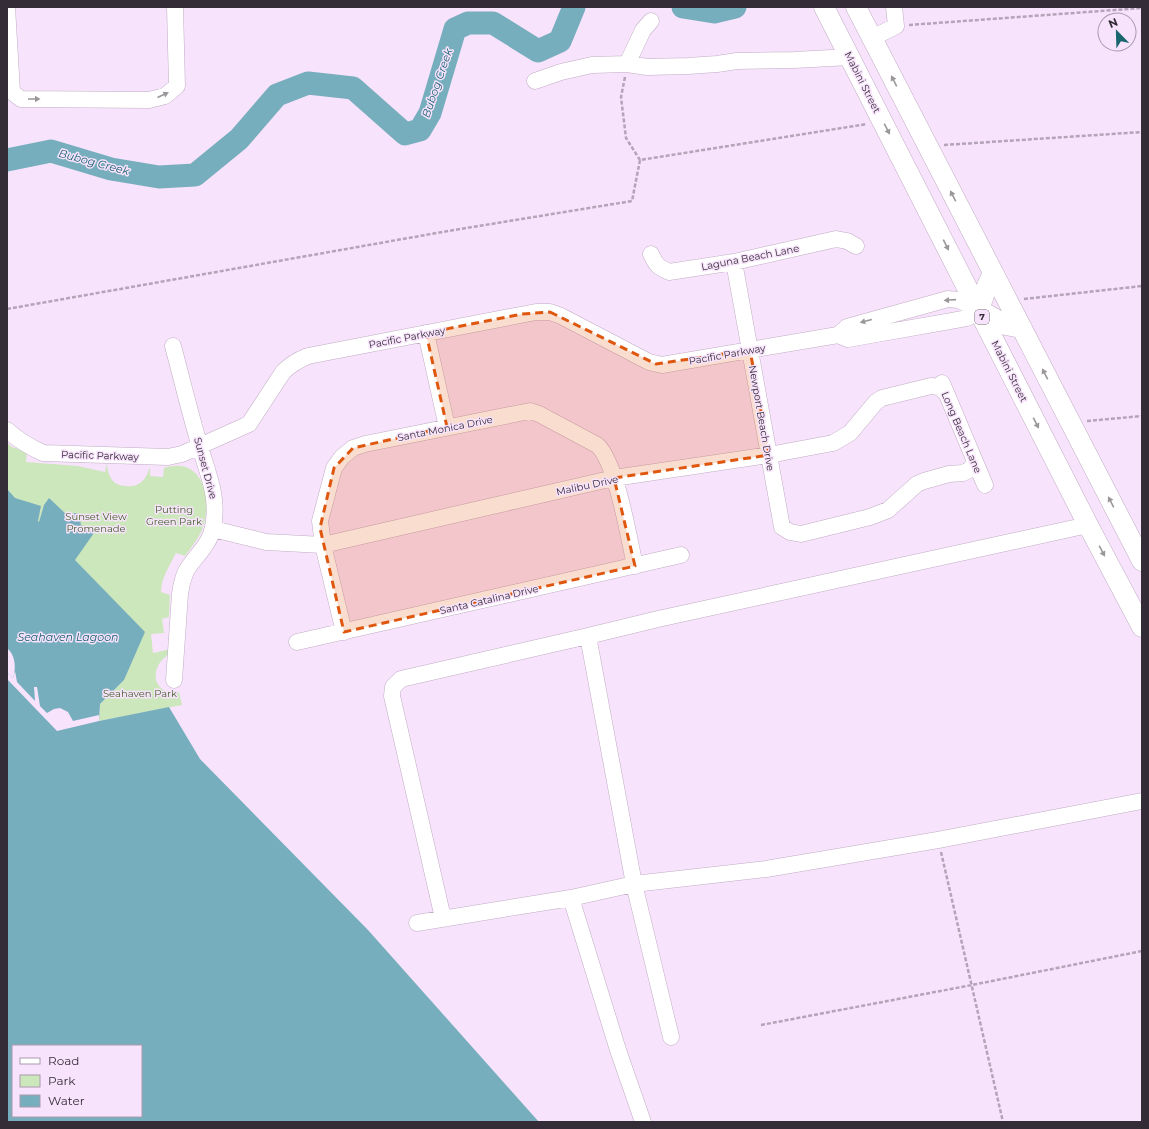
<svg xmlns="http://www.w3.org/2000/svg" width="1149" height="1129" viewBox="0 0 1149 1129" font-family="Montserrat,sans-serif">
  <rect width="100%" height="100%" fill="#f8e3fc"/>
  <!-- green -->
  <path fill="#cde7bd" d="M7,443L12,447L27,452L26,462L78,466L105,472L107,463C107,469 109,477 113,481C118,487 134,488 140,483C145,480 148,473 150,467V476L163,477L164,468C204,455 213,501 202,530C198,539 191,548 185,556L176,553C170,565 161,578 161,592L170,595L169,617L162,619L164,633L151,634L153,653L171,649V654C156,659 148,683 166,691C170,693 175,692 179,692L182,705L99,721L100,704L124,680L8,495L7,492Z"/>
  <!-- water -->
  <path fill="#77aebe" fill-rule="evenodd" d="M7,489L15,498L41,506L38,521L39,522L44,505L49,498L67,515L75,513L79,514L81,525L94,533L75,560L145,632L124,680L100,704L99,721L169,707L200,759L368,930L539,1122H7V672L13,678C16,668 16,656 7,648ZM13,1046H141V1116H13Z"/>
  <!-- pier -->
  <path fill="#f8e3fc" d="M15,671L17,682L35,701L34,687H37L40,706L47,713L54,709L60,708L68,712L73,721L99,715V721L57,731L7,679V672L13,678Z"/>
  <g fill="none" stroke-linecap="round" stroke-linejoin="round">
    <!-- river -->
    <path stroke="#77aebe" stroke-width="23" d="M683,7L714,12L735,7
      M7,160L51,151L111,169L159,177L195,175L239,139L277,95L308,83L353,88L405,134L420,130L430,113L455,29L468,23H493L538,51L560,41L574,7"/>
    <defs>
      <path id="minor" d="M7,7L12,92L21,99L149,100L165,96L177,86L175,7
        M651,21L643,30L627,64L647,67L688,66L717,64L737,61L794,60L850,57
        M872,38L896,26L894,7
        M535,81L561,72L592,65L627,64
        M651,254C656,265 658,267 669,272L734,262L836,239L847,241L856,246
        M734,262L782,527L790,532L801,534L870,517L888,510L917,484L924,481L949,474L963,473L969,470L973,466L974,459
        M426,333L447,427
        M173,346C182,380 190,413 200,447C208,474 219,498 213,527C210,545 195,556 186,571C183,578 181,586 180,594L174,680
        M942,383L985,485
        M7,430C18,440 30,447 43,453L168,457L182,454L249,424L283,372C291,364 298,360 308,356L536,312H550L561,316L649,362L662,365L838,335L847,327L948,299L959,300L979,310L967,318L951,321L848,339L838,335
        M213,529L266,542L323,545L614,478L769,455L833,443L850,433L876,402L882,398L931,386L939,387L945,392
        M344,632L323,545L320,521L334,468L342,457L353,448L365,444L530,411L539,414L597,445C616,461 629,538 635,566
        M297,642L681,555
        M571,898L618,1050L643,1122
        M443,918L392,696L393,687L401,679L588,636
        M417,923L571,898L634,884L766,869L938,840L1142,801
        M671,1037L634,884L588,636L658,619L1088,525"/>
      <path id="major" d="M824,7L1088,525L1142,627
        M856,7L1142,561
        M993,273L987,286L979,310L1006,325L1022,328"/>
    </defs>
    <!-- minor casing -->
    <use href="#minor" stroke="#c0acc3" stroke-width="17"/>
    <!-- major casing -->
    <use href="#major" stroke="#c0acc3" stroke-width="21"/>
    <!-- path -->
    <path stroke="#b4a4b8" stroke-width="2.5" stroke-dasharray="4 2" stroke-linecap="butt" d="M909,25L1142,8
      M625,77L621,97L626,138L640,160
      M944,145L1142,132
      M1024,299L1142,286
      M7,309L448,231L632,201L640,160L867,124
      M1087,421L1142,416
      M941,852L1003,1122
      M761,1025L972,985L1142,951"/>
    <!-- minor -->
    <use href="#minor" stroke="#fff" stroke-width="16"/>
    <!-- major -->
    <use href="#major" stroke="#fff" stroke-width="20"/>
  </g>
  <!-- one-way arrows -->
  <defs><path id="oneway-solid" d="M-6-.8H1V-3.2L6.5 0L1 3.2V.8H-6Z"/></defs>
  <g fill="#9a969a">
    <use href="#oneway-solid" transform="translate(894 81) rotate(-117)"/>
    <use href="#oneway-solid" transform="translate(163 95) rotate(-24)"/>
    <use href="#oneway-solid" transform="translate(34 99)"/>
    <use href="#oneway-solid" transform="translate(887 129) rotate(63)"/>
    <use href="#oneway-solid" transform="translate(953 196) rotate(-117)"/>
    <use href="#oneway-solid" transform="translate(946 245) rotate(63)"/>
    <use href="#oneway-solid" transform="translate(950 300) rotate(176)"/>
    <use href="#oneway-solid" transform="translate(866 321) rotate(165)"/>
    <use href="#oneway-solid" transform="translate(1045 374) rotate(-117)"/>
    <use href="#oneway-solid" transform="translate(1036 423) rotate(63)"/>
    <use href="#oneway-solid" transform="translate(1111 502) rotate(-117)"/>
    <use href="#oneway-solid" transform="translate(1102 551) rotate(62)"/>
  </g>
  <!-- marked area -->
  <path fill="#df570e" fill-opacity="0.2" stroke="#df570e" stroke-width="3" stroke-dasharray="8 5" stroke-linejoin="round" d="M550,312L656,364L750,350L769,455L614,478L635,566L344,632L320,528L334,468L353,448L447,427L426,333L522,314Z"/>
  <g text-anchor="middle" stroke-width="3" stroke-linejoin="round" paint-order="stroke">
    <!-- shield labels -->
    <rect fill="#f8e3fc" stroke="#6f6371" stroke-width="1" x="975" y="310" width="14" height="14" rx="3"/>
    <g font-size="9" font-weight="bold" fill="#342c36">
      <text x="982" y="320">7</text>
    </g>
    <!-- street labels -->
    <g font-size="10" fill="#342c36" stroke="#f8e3fc">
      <text transform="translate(863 82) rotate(63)" y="4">Mabini Street</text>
      <text transform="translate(750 257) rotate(-11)" y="4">Laguna Beach Lane</text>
      <text transform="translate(407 337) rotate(-11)" y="4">Pacific Parkway</text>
      <text transform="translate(727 354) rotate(-10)" y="4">Pacific Parkway</text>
      <text transform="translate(1010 371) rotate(63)" y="4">Mabini Street</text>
      <text transform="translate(762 418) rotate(80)" y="4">Newport Beach Drive</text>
      <text transform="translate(445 428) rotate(-11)" y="4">Santa Monica Drive</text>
      <text transform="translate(962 432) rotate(67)" y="4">Long Beach Lane</text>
      <text transform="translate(100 455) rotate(2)" y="4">Pacific Parkway</text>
      <text transform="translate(206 468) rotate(75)" y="4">Sunset Drive</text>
      <text transform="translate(587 485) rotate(-12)" y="4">Malibu Drive</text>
      <text transform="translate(489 599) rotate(-13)" y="4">Santa Catalina Drive</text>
    </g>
    <!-- park labels -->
    <g font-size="10" fill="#3f5f26" stroke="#f8e3fc">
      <text x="174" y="513">Putting<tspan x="174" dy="12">Green Park</tspan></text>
      <text x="96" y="520">Sunset View<tspan x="96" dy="12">Promenade</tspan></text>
      <text x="140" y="697">Seahaven Park</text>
    </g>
    <!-- water labels -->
    <g font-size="11" font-style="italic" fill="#165f71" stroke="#f8e3fc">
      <text transform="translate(437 83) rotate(-71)" y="4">Bubog Creek</text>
      <text transform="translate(94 162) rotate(15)" y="4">Bubog Creek</text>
      <text x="68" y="641">Seahaven Lagoon</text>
    </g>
  </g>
  <!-- border -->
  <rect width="1149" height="1129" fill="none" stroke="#342c36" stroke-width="16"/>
  <!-- legend -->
  <rect x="12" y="1045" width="130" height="72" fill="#f8e3fc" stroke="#aa9aad"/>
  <rect x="20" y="1058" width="20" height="6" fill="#ffffff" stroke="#aa9aad"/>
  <text x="48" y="1065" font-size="12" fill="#342c36">Road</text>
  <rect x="20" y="1075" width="20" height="12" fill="#cde7bd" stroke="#aa9aad"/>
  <text x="48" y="1085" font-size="12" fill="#342c36">Park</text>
  <rect x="20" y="1095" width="20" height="12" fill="#77aebe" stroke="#aa9aad"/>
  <text x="48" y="1105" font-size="12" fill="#342c36">Water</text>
  <!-- north arrow -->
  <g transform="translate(1117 32) rotate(337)"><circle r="19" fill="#f8e3fc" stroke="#aa9aad"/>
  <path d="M0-3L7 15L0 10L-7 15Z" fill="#19666e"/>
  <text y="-6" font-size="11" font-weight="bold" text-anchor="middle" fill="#342c36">N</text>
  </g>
</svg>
